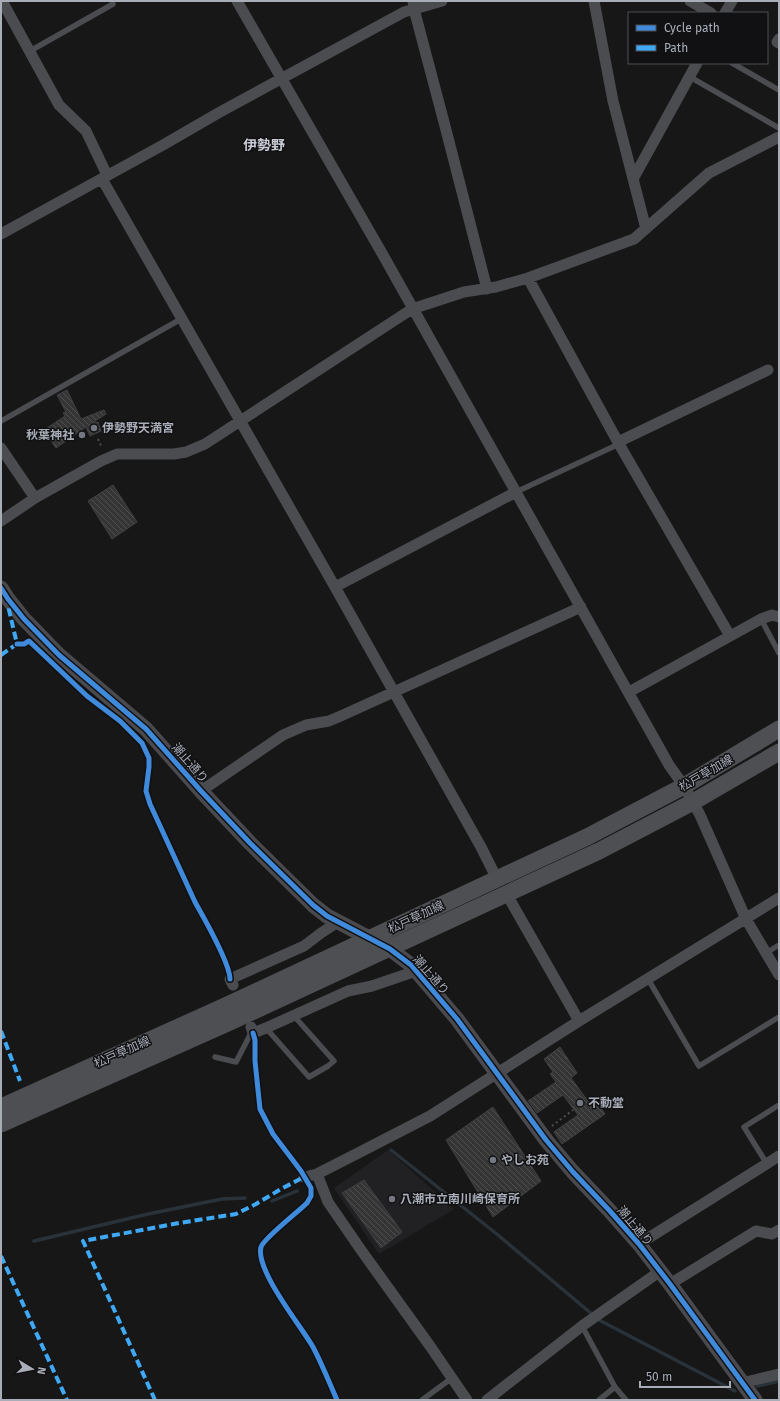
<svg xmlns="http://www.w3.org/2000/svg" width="780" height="1401" viewBox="0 0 780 1401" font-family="'Fira Sans','Noto Sans JP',sans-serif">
  <defs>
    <pattern id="building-back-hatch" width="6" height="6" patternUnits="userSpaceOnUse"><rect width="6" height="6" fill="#353536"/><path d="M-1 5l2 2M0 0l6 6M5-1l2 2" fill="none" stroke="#4f5051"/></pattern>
  </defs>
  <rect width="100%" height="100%" fill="#171717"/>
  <!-- built -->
  <path fill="#212123" d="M388,1150L454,1209L379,1254L334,1188Z"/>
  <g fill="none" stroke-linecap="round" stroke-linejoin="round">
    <!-- stream -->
    <path stroke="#2a3239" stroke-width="3.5" d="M391,1150L498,1235L599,1320L735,1391
      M272,1201L297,1191
      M34,1241L148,1214L222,1199L245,1198
      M757,1386L779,1381"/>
  </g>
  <!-- building -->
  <path fill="url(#building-back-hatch)" stroke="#3f4043" d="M67,390L81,419L104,410L106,414L95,421V423L98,422L101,431L90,436L86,427L56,448L44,430L65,416L63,413L66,412L57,395Z
    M113,485L137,522L112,539L88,501Z
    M560,1047L577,1073L571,1078L593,1108L598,1104L605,1114L562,1144L554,1132L578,1115L563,1095L537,1113L528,1101L556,1082L550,1074L553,1072L544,1059Z
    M493,1107L541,1181L493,1217L446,1140Z
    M364,1180L402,1232L381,1248L342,1193Z"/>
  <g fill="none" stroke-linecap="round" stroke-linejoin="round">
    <!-- path -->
    <path stroke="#4d4e52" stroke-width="2" stroke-dasharray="2 3" stroke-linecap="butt" d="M98,439L102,448
      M552,1126L573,1110"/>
    <!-- lane -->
    <path stroke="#4b4c50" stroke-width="5.5" d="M30,51L113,4L112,1
      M732,63L779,90
      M690,77L779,128
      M1,421L181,319
      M516,492L619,444
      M761,619L779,653
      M766,953L779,945
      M648,979L699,1066L779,1017
      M266,1028L309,1077L328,1066L334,1061L294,1016
      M215,1057L236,1062L250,1035L253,1033
      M767,1164L744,1127L779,1105
      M582,1326L615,1387L626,1400
      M422,1400L452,1378
      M599,1400L615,1387"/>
    <!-- street -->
    <path stroke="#4b4c50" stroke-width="11" d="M2,1L59,105L86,131L107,175
      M237,1L383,255L669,765L684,786L700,815L746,919L779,975
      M413,1L414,9L445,126L487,289
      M594,1L613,101L646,229
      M690,1L711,13
      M725,13L732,1
      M779,39L777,42L779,43
      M102,179L335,587L481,847L497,879
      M633,179L697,63
      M1,234L163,145L220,112L404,12L442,1
      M528,278L619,444L730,636
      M618,442L768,370
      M1,448L35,498
      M1,521L35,498L101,461L117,454H174L186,452L205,444L412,309L464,292L496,287L528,278L634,239L709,173L779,137
      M335,587L516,492
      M629,692L761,619L772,615L779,617
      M201,791L283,735L306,725L329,721L343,715L581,607
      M506,893L579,1021
      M233,985L230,979L304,946L321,933L338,922
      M251,1027L253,1033L266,1028L348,991L372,986L416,971
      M317,1174L328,1202L361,1250L430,1346L467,1400
      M304,1177L317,1174L366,1149L430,1116L579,1021L779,898
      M639,1244L779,1156
      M670,1284L756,1231L772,1234L779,1230
      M742,1383L779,1374
      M487,1400L582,1326L659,1272"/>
    <!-- secondary -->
    <path stroke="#4a4a4e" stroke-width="15" d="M1,588L8,599L24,619L59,655L146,729L201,791L250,843L313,905L327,916L390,949L411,965L457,1019L546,1140L573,1172L609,1210L639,1244L670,1284L755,1400"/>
    <!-- primary -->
    <path stroke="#4d4f52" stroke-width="17" d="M1,1107L223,1007L587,837L684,786L779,729
      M1,1124L230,1022L599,851L693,802L779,752"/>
    <!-- quiet -->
    <path stroke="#3fa9f5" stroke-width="4" stroke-dasharray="8 4" stroke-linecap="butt" d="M1,655L17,644L9,610L8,601
      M1,1031L20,1081
      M1,1256L67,1400
      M155,1400L83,1241L179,1223L236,1214L256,1204L281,1189L304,1177"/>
    <defs>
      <path id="cycleway" d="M1,588L8,599L24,619L59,655L146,729L201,791L250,843L313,905L327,916L390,949L411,965L457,1019L546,1140L573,1172L609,1210L639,1244L670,1284L755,1400
        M17,644H24L29,641L87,696L120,721L142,743L149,758V767L146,791L150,804C165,837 180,870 195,902C204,918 230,963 230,979
        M253,1033L255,1040V1061L260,1109L273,1134L301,1171L311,1188V1196L307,1203C298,1212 264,1238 261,1247C255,1270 301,1326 313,1347C322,1364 329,1382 337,1400"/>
    </defs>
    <!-- cycleway casing -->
    <use href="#cycleway" stroke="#111113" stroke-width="8"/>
    <!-- cycleway -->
    <use href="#cycleway" stroke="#408adc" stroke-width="5"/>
  </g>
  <!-- markers -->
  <g fill="#757880" stroke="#111113" stroke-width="1.5">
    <circle cx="94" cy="428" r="4"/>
    <circle cx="82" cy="435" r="4"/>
    <circle cx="580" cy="1103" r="4"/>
    <circle cx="493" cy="1160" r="4"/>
    <circle cx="392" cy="1199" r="4"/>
  </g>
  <g text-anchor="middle" stroke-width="3" stroke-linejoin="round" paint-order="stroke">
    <!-- poi labels -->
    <g font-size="12" font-weight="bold" fill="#a8adb8" stroke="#111113" text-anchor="start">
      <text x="102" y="432">伊勢野天満宮</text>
      <text x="74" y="439" text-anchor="end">秋葉神社</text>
      <text x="588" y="1107">不動堂</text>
      <text x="501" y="1164">やしお苑</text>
      <text x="400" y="1203">八潮市立南川崎保育所</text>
    </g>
    <!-- street labels -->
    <g font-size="12" fill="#a8adb8" stroke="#111113">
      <text transform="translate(190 763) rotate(49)" y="4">潮止通り</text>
      <text transform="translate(706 773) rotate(-30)" y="4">松戸草加線</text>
      <text transform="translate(416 917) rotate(-25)" y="4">松戸草加線</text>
      <text transform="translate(431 975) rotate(49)" y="4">潮止通り</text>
      <text transform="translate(122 1052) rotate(-24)" y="4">松戸草加線</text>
      <text transform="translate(635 1226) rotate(50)" y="4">潮止通り</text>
    </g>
    <!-- quarter labels -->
    <g font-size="14" font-weight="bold" fill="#c9ccd4" stroke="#111113">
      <text x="264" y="150">伊勢野</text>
    </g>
  </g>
  <!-- border -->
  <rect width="780" height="1401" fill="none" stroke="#a8adb8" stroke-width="4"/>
  <!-- legend -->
  <rect x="628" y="12" width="140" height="52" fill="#111113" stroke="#4d4f55"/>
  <rect x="636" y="25" width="20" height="6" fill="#408adc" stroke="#4d4f55"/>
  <text x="664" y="32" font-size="12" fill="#a8adb8">Cycle path</text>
  <rect x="636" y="45" width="20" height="6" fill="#3fa9f5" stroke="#4d4f55"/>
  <text x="664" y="52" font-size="12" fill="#a8adb8">Path</text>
  <!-- north arrow -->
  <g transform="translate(32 1369) rotate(100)" stroke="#111113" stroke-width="3" paint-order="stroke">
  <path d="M0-3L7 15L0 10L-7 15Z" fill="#a8adb8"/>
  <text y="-6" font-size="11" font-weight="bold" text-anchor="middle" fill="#a8adb8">N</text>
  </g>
  <!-- scale -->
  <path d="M640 1381v6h90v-6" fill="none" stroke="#a8adb8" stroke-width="2"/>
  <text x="646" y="1381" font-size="12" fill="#a8adb8" stroke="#111113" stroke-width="3" paint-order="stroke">50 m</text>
</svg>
